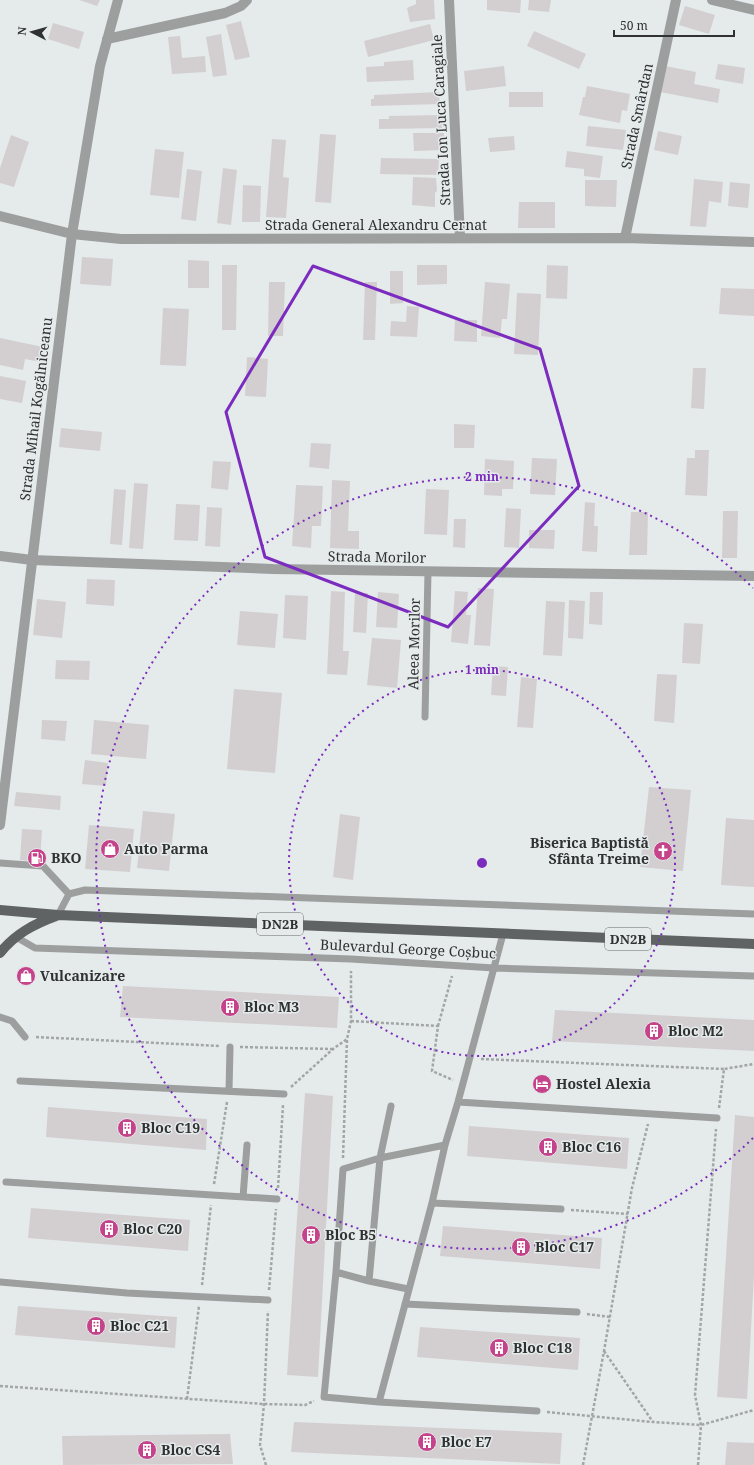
<svg xmlns="http://www.w3.org/2000/svg" width="754" height="1465" viewBox="0 0 754 1465" font-family="'Noto Serif',serif">
  <rect width="100%" height="100%" fill="#e5eaea"/>
  <!-- building -->
  <path fill="#d3cfd1" d="M79,0H100L97,6Z
    M416,0H434L435,19L410,22L407,8L416,4Z
    M487,0H521L520,13L487,10Z
    M529,0H551L549,12L528,10Z
    M685,6L715,15L709,34L679,25Z
    M241,21L250,57L235,60L226,25Z
    M53,23L84,32L79,49L48,39Z
    M430,24L434,40L368,57L364,41Z
    M534,31L586,54L579,69L527,46Z
    M221,34L227,75L213,77L206,37Z
    M180,36L182,58L205,56L206,72L172,74L168,37Z
    M413,60L414,80L367,82L366,67L384,66V62Z
    M718,64L745,68L743,84L715,79Z
    M504,66L506,86L466,91L464,71Z
    M665,66L696,72L694,84L720,89L718,103L660,92Z
    M587,86L630,94L627,111L622,110L620,123L579,115L583,97H585Z
    M439,92L440,104L371,106V99H374V95Z
    M509,92H543V107H509Z
    M441,115L442,128L379,129V119H389V116Z
    M588,126L626,130L623,150L586,146Z
    M658,131L682,136L678,155L654,150Z
    M413,133H444V150L414,151Z
    M320,134L336,135L331,203L315,202Z
    M11,135L29,142L14,187L0,183V168Z
    M514,136L515,150L490,152L488,138Z
    M272,139L286,140L283,177L289,178L286,218L266,217Z
    M155,149L184,152L179,198L150,195Z
    M567,151L603,156L600,178L584,176V169L565,167Z
    M381,158L439,159L438,175L380,174Z
    M223,168L237,170L231,225L217,223Z
    M187,169L202,171L196,221L181,219Z
    M413,177L436,178L437,191L435,193V207L412,205Z
    M694,179L723,182L721,203L709,201L706,227L690,226Z
    M585,180H617L616,207L585,206Z
    M730,182L750,184L748,208L728,206Z
    M243,185L261,186L260,222H242Z
    M519,202H555V228H518Z
    M82,257L113,259L111,286L80,284Z
    M188,260L209,261V288H188Z
    M222,265H237L236,330H222Z
    M417,265H447V284L417,285Z
    M547,265L568,266L567,299L546,298Z
    M390,271H403V303L390,304Z
    M269,282H285L283,336H268Z
    M365,282H377L375,340H363Z
    M485,282L510,284L507,319H502L500,338L481,336Z
    M721,288L754,289V316L719,314Z
    M517,293L541,294L538,355L514,354Z
    M407,306L419,307L417,337L390,336L391,321L406,322Z
    M163,308L189,309L186,366L160,365Z
    M455,320H477V342L454,341Z
    M0,338L43,347L40,362L25,359L23,370L0,365Z
    M247,357L268,359L266,397L245,396Z
    M693,368H706L704,409L691,408Z
    M0,376L26,381L22,403L0,399Z
    M454,424L475,425L474,448H454Z
    M61,428L102,432L100,451L59,447Z
    M311,443L331,444L329,469L309,467Z
    M695,450H709L707,496L685,495L687,458H695Z
    M532,458L557,459L555,495L530,494Z
    M485,459L514,461L513,489H502V496L484,495Z
    M213,461L231,462L228,490L211,488Z
    M332,480L350,481L348,531H359V549L330,548Z
    M134,483L148,484L143,549L129,548Z
    M296,485L323,486L321,526H312L311,548L292,546Z
    M114,489L126,490L122,545L110,544Z
    M426,489L449,490L447,535L424,534Z
    M585,502L595,503L594,526H598L597,552L582,551Z
    M176,504L200,505L198,541L174,540Z
    M207,507L222,508L220,547L205,546Z
    M506,508L521,509L519,548L504,547Z
    M723,511H738L737,558H722Z
    M631,512H648L647,555H629Z
    M454,519H466L465,548L453,547Z
    M529,530H555L554,549L529,548Z
    M87,579L115,580L114,606L86,604Z
    M478,588L494,589L490,646L474,645Z
    M331,591L345,592L343,651H349L347,675L327,674Z
    M455,591L468,592L466,615H471L468,644L451,642Z
    M378,592L399,594L397,628L376,627Z
    M590,592H603L602,625L589,624Z
    M355,593H368L366,633L353,632Z
    M285,595L308,596L306,640L283,638Z
    M37,599L66,602L62,638L33,635Z
    M569,600L585,601L583,639L568,638Z
    M546,601L565,602L562,656L543,655Z
    M240,611L278,614L275,648L237,645Z
    M684,623L703,624L700,664L682,663Z
    M372,638L401,640L397,688L367,685Z
    M56,660L90,661L89,680L55,679Z
    M493,666L508,667L506,696L491,695Z
    M657,674L677,675L674,723L654,721Z
    M521,677L537,679L533,728L517,727Z
    M234,689L282,693L275,773L227,769Z
    M42,720L67,721L65,741L41,739Z
    M94,720L149,725L146,759L91,754Z
    M85,760L108,763L106,786L82,784Z
    M649,787L691,790L683,871L640,867Z
    M16,792L61,796L60,810L14,806Z
    M143,811L175,814L169,871L137,868Z
    M340,814L360,817L353,880L333,877Z
    M726,818L754,820V887L721,885Z
    M89,825L134,829L130,872L85,869Z
    M22,829L42,830L40,862L20,860Z
    M123,986L339,997L337,1028L120,1017Z
    M555,1010L754,1020V1051L552,1041Z
    M305,1093L333,1096L318,1377L287,1375Z
    M48,1107L207,1119L206,1150L46,1137Z
    M735,1115L754,1117V1276L747,1399L717,1397Z
    M469,1126L629,1138L627,1169L467,1156Z
    M31,1208L190,1220L188,1251L28,1238Z
    M443,1226L602,1238L600,1269L440,1256Z
    M18,1306L177,1317L175,1348L15,1335Z
    M420,1327L580,1338L578,1370L417,1357Z
    M294,1422L562,1433L560,1464L291,1452Z
    M230,1434L233,1464L63,1465L62,1436Z
    M727,1442L754,1443V1465H725Z"/>
  <g fill="none" stroke-linecap="round" stroke-linejoin="round">
    <!-- path -->
    <path stroke="#a2a6a6" stroke-width="2.5" stroke-dasharray="3 2" stroke-linecap="butt" d="M351,1021L438,1026L432,1071L453,1080
      M438,1026L452,976
      M36,1037L219,1046
      M240,1047L333,1049
      M481,1059L724,1069
      M291,1087L333,1049L347,1039L351,1021V971
      M719,1108L724,1069L754,1064
      M343,1158L347,1039
      M214,1184L227,1102
      M278,1188L283,1105
      M571,1210L628,1214
      M202,1285L211,1205
      M269,1290L276,1209
      M587,1314L610,1317
      M604,1351L653,1422
      M0,1386L264,1404L305,1405L314,1401
      M187,1399L199,1306
      M547,1412L653,1422L701,1425L754,1410
      M266,1465L260,1445L264,1404L268,1311
      M583,1465L604,1351L632,1188L648,1124
      M698,1465L701,1425L695,1395L716,1129"/>
    <!-- service -->
    <path stroke="#9d9f9f" stroke-width="7" d="M425,717L428,571
      M0,863L43,866L69,894
      M58,915L69,894L85,890L754,914
      M16,937L35,948L351,959L494,968L754,976
      M0,1017L12,1021L25,1037
      M20,1081L284,1094
      M229,1091L230,1047
      M458,1102L717,1118
      M445,1145L380,1158L343,1169L336,1272L324,1397L379,1402L537,1411
      M6,1182L277,1199
      M243,1197L247,1145
      M432,1203L561,1209
      M336,1272L369,1281L408,1289
      M369,1281L380,1158L391,1106
      M0,1282L127,1293L268,1300
      M405,1304L577,1312
      M379,1402L432,1203L445,1145L458,1102L503,934"/>
    <!-- minor -->
    <path stroke="#9d9f9f" stroke-width="10" d="M107,39L225,13L241,6L247,0
      M72,234L100,66L118,0
      M625,238L676,0
      M0,556L32,560L273,569L754,576"/>
    <!-- tertiary -->
    <path stroke="#9d9f9f" stroke-width="10" d="M449,0L460,238
      M712,0L754,10
      M0,216L72,234L121,239L625,238L754,242
      M0,825L72,234"/>
    <!-- primary -->
    <path stroke="#606363" stroke-width="10" d="M0,910L58,915L754,944
      M0,953C15,934 34,924 56,916"/>
  </g>
  <!-- marked area -->
  <path fill="none" stroke="#7b2cbf" stroke-width="3" stroke-linejoin="round" d="M313,266L540,349L579,486L448,627L265,557L226,412Z"/>
  <!-- distance rings -->
  <g fill="none" stroke="#7b2cbf" stroke-width="2" stroke-dasharray="2 4">
    <circle cx="482" cy="863" r="193"/>
    <path d="M753 1138A386 386 0 1 1 753 588"/>
  </g>
  <!-- icons -->
  <defs>
    <symbol id="shop-disc" viewBox="-11 -11 22 22"><circle r="9.5" fill="#c5438a" stroke="#e5eaea"/><path d="M-5-2.5h2.3a2.7 3.5 0 0 1 5.4 0H5L5.5 6h-11ZM-1.5-2.5h3a1.5 2.3 0 0 0-3 0Z" fill="#fff"/></symbol>
    <symbol id="church-disc" viewBox="-11 -11 22 22"><circle r="9.5" fill="#c5438a" stroke="#e5eaea"/><path d="M-1.2-6h2.4v3.5h3.3v2.4h-3.3V6h-2.4V-.1h-3.3v-2.4h3.3Z" fill="#fff"/></symbol>
    <symbol id="fuel-disc" viewBox="-11 -11 22 22"><circle r="9.5" fill="#c5438a" stroke="#e5eaea"/><path d="M-5.5-6h7V0h2V4h1.3V-2.5L3-4.5l.8-.8L6-3V5H2.5V1h-1V6h-7ZM-4.2-4.7v3.2H.2V-4.7Z" fill="#fff"/></symbol>
    <symbol id="building-disc" viewBox="-11 -11 22 22"><circle r="9.5" fill="#c5438a" stroke="#e5eaea"/><path d="M-4-6H4V6H1V3H-1V6H-4ZM-2.5-4.3h1.7v1.8h-1.7ZM.8-4.3h1.7v1.8H.8ZM-2.5-1h1.7V.8h-1.7ZM.8-1h1.7V.8H.8Z" fill="#fff"/></symbol>
    <symbol id="hotel-disc" viewBox="-11 -11 22 22"><circle r="9.5" fill="#c5438a" stroke="#e5eaea"/><path d="M-6-4.5h1.5V1H6V5H4.5V3h-9V5H-6ZM-4 0a1.8 1.8 0 1 1 3.6 0ZM.5 0V-2.5h3Q6-2.5 6 0Z" fill="#fff"/></symbol>
  </defs>
  <g fill-rule="evenodd">
    <use href="#shop-disc" x="99" y="838" width="22" height="22"/>
    <use href="#church-disc" x="652" y="840" width="22" height="22"/>
    <use href="#fuel-disc" x="26" y="847" width="22" height="22"/>
    <use href="#shop-disc" x="15" y="965" width="22" height="22"/>
    <use href="#building-disc" x="219" y="996" width="22" height="22"/>
    <use href="#building-disc" x="643" y="1020" width="22" height="22"/>
    <use href="#hotel-disc" x="531" y="1073" width="22" height="22"/>
    <use href="#building-disc" x="116" y="1117" width="22" height="22"/>
    <use href="#building-disc" x="537" y="1136" width="22" height="22"/>
    <use href="#building-disc" x="98" y="1218" width="22" height="22"/>
    <use href="#building-disc" x="300" y="1224" width="22" height="22"/>
    <use href="#building-disc" x="510" y="1236" width="22" height="22"/>
    <use href="#building-disc" x="85" y="1315" width="22" height="22"/>
    <use href="#building-disc" x="488" y="1337" width="22" height="22"/>
    <use href="#building-disc" x="416" y="1431" width="22" height="22"/>
    <use href="#building-disc" x="136" y="1439" width="22" height="22"/>
  </g>
  <g text-anchor="middle" stroke-width="3" stroke-linejoin="round" paint-order="stroke">
    <!-- shield labels -->
    <g fill="#e5eaea" stroke="#666969" stroke-width="1">
      <rect x="257" y="913" width="46" height="22" rx="3"/>
      <rect x="605" y="928" width="46" height="22" rx="3"/>
    </g>
    <g font-size="13" font-weight="bold" fill="#303232">
      <text x="280" y="929">DN2B</text>
      <text x="628" y="944">DN2B</text>
    </g>
    <!-- street labels -->
    <g font-size="14" fill="#303232" stroke="#e5eaea">
      <text transform="translate(637 116) rotate(-78)" y="5">Strada Smârdan</text>
      <text transform="translate(441 120) rotate(-93)" y="5">Strada Ion Luca Caragiale</text>
      <text x="376" y="230">Strada General Alexandru Cernat</text>
      <text transform="translate(36 409) rotate(-83)" y="5">Strada Mihail Kogălniceanu</text>
      <text transform="translate(377 557) rotate(1)" y="5">Strada Morilor</text>
      <text transform="translate(414 644) rotate(-89)" y="5">Aleea Morilor</text>
      <text transform="translate(408 949) rotate(3)" y="5">Bulevardul George Coșbuc</text>
    </g>
    <!-- poi labels -->
    <g font-size="14" font-weight="bold" fill="#303232" stroke="#e5eaea" text-anchor="start">
      <text x="649" y="848" text-anchor="end">Biserica Baptistă<tspan x="649" dy="16">Sfânta Treime</tspan></text>
      <text x="124" y="854">Auto Parma</text>
      <text x="51" y="863">BKO</text>
      <text x="40" y="981">Vulcanizare</text>
      <text x="244" y="1012">Bloc M3</text>
      <text x="668" y="1036">Bloc M2</text>
      <text x="556" y="1089">Hostel Alexia</text>
      <text x="141" y="1133">Bloc C19</text>
      <text x="562" y="1152">Bloc C16</text>
      <text x="123" y="1234">Bloc C20</text>
      <text x="325" y="1240">Bloc B5</text>
      <text x="535" y="1252">Bloc C17</text>
      <text x="110" y="1331">Bloc C21</text>
      <text x="513" y="1353">Bloc C18</text>
      <text x="441" y="1447">Bloc E7</text>
      <text x="161" y="1455">Bloc CS4</text>
    </g>
  </g>
  <circle cx="482" cy="863" r="6" fill="#7b2cbf" stroke="#e5eaea" stroke-width="2"/>
  <g font-size="12" text-anchor="middle" font-weight="bold" fill="#7b2cbf" stroke="#e5eaea" stroke-width="3" stroke-linejoin="round" paint-order="stroke">
    <text x="482" y="481">2 min</text>
    <text x="482" y="674">1 min</text>
  </g>
  <!-- north arrow -->
  <g transform="translate(32 32) rotate(276)" stroke="#e5eaea" stroke-width="3" paint-order="stroke">
  <path d="M0-3L7 15L0 10L-7 15Z" fill="#303232"/>
  <text y="-6" font-size="11" font-weight="bold" text-anchor="middle" fill="#303232">N</text>
  </g>
  <!-- scale -->
  <path d="M614 30v6h120v-6" fill="none" stroke="#303232" stroke-width="2"/>
  <text x="620" y="30" font-size="12" fill="#303232" stroke="#e5eaea" stroke-width="3" paint-order="stroke">50 m</text>
</svg>
